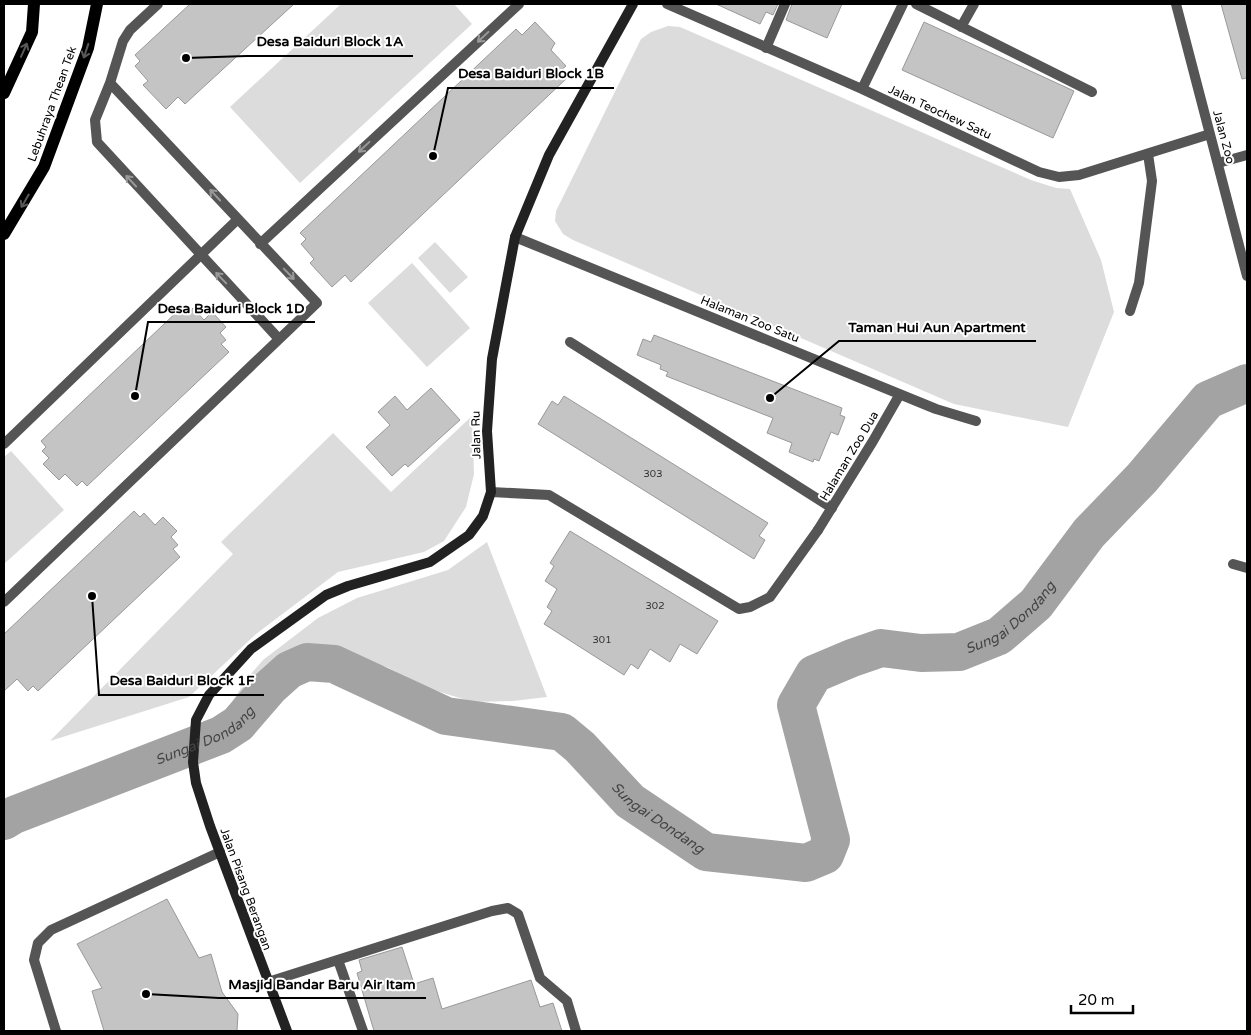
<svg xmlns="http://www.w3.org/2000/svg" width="1251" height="1035" viewBox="0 0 1251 1035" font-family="'Varela Round',sans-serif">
  <rect width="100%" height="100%" fill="#fff"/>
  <!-- green -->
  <path fill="#dcdcdc" d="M341,4H454L472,24L300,183L230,107Z
    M668,26L680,27L1031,180L1056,188L1070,189L1101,260L1114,312L1068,427L954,404L573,240L563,234L555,221L556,211L641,39L651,32Z
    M435,242L468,277L450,293L418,258Z
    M412,263L470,328L427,367L368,303Z
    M472,416L474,474L466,507L444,541L424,552L338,572L256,634L189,697L50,741L233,554L221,542L333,433L391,492Z
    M11,451L64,510L4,564V457Z
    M487,542L547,697L513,701L473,702L430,689L387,667L317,649L298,651L267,679L235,720L233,700L250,675L263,660L318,618L357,598L448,570Z"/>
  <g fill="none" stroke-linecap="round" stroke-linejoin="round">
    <!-- river -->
    <path stroke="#a3a3a3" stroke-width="38" id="s1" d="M4,821L14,815L221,735L238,724L269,688L289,670L307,662L334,664L446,716L562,732L580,747L630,801L706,852L806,863L825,855L831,840L796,705L814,674L852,658L881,648L921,653L959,652L999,636L1036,604L1089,533L1142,478L1208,400L1247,383"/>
  </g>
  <!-- building -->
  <path fill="#c4c4c4" stroke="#999" d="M190,4H294L185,104L178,97L166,109L143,85L148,81L135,66L140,61L135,55Z
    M716,4H778L773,15L766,12L760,24Z
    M792,4H842L827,38L786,20Z
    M1221,4H1247V78L1242,79Z
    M535,22L555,43L551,50L566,66L560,71L567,78L351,282L345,275L332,287L310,263L314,259L301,244L306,239L300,233L516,29L522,35Z
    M924,22L1074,91L1053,138L902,70Z
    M183,306L189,313L193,308L204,320L212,312L226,327L220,333L226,340L221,344L229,352L87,486L82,481L77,486L65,474L59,480L43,464L49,458L42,451L46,447L41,441Z
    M654,335L842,408L840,415L845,417L838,435L831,432L819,461L814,459L813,462L789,452L792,443L767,433L773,418L666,376L668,372L660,369L661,365L637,355L643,339L651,342Z
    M431,388L460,420L408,467L405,464L392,476L366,447L390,425L378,412L395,396L407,410Z
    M564,396L768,523L759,536L765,540L754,559L538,424L552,401L558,405Z
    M134,511L140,517L144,513L155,525L163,517L177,531L171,537L178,545L173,549L180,557L38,691L33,686L28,691L17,679L4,691V634Z
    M570,531L718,621L697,654L680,644L670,662L650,649L638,669L631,664L624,675L544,624L552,611L547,607L557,589L545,581L554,566L550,563Z
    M167,899L199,958L211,954L222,992L238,1014L237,1031H104L92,991L102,988L77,944Z
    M402,947L414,984L433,978L442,1009L531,980L540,1007L553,1003L562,1031H374L357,973L362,971L359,960Z"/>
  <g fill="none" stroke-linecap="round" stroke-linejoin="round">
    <!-- lane -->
    <path stroke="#555" stroke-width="10" d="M158,4L130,30L123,41L110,83L95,120L97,142L279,339
      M916,4L1092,92
      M961,27L974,4
      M766,48L785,4
      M1218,163L1247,155
      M260,244L519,4
      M1130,311L1139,283L1152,181L1148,154
      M570,342L832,508
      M4,444L238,219
      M491,492L549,495L739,609L750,607L770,597L818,530
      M4,602L317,303L110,83
      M338,960L363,1031
      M268,982L492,911L508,908L518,914L540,978L567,1001L576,1031
      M56,1031L34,960L38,943L51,930L220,852"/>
    <!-- street -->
    <path stroke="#555" stroke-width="10" d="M667,4L862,89L1039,172L1059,177L1079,175L1210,134
      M1176,4L1247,276
      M862,89L903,4
      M515,237L936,409L976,421
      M818,530L873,441L900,394
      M1233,564L1247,568"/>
    <!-- secondary -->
    <path stroke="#222" stroke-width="10" d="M287,1031L210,826L196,783L193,762L196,720L209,695L251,649L326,595L348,586L430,562L469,535L483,516L491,492L487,431L492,359L515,237L549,155L633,4"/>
    <!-- primary -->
    <path stroke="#000" stroke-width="12" d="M4,93L32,32L34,4
      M4,234L44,167L88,48L97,4"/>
  </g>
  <!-- one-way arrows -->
  <defs><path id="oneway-shaft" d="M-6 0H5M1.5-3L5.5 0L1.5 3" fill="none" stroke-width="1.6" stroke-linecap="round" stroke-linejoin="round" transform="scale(1.25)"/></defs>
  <g stroke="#999">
    <use href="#oneway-shaft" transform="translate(483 37) rotate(137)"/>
    <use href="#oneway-shaft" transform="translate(364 147) rotate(137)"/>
    <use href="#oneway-shaft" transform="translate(131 181) rotate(-133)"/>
    <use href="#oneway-shaft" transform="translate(215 195) rotate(-133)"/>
    <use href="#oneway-shaft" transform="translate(289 274) rotate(46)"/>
    <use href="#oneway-shaft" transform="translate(221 278) rotate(-134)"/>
  </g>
  <g stroke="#595959">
    <use href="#oneway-shaft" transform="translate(24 50) rotate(-66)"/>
    <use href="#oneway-shaft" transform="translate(86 51) rotate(108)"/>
    <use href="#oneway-shaft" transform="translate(25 201) rotate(120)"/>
  </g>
  <g text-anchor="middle" stroke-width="4" stroke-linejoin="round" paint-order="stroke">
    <!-- number labels -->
    <g font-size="10" fill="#313131">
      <text x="653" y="477">303</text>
      <text x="655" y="609">302</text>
      <text x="602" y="643">301</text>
    </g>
    <!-- street labels -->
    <g font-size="12" fill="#000" stroke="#fff">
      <text transform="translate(52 104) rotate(-70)" y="4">Lebuhraya Thean Tek</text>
      <text transform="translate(940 112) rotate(25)" y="4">Jalan Teochew Satu</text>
      <text transform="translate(1224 137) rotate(75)" y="4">Jalan Zoo</text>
      <text transform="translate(750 319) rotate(22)" y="4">Halaman Zoo Satu</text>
      <text transform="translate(476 435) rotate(-91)" y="4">Jalan Ru</text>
      <text transform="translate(849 456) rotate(-59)" y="4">Halaman Zoo Dua</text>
      <text transform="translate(246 889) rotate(70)" y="4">Jalan Pisang Berangan</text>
    </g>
    <!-- water labels -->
    <g font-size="14" font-style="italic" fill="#444" stroke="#fff">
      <text dy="5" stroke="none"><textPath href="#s1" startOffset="1330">Sungai Dondang</textPath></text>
      <text dy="5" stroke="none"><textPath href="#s1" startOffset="219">Sungai Dondang</textPath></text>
      <text dy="5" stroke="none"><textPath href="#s1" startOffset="745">Sungai Dondang</textPath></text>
    </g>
  </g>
  <!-- callouts -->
  <path fill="none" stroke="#000" stroke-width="2" d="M186 58L246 56H413M433 156L448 88H614M135 396L148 322H315M770 398L839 341H1036M92 596L99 695H264M146 994L219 998H426"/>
  <g fill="#000" stroke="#fff" stroke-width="2">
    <circle cx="186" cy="58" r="5"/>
    <circle cx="433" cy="156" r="5"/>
    <circle cx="135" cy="396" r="5"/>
    <circle cx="770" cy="398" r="5"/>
    <circle cx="92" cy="596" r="5"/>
    <circle cx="146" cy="994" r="5"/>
  </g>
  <g font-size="14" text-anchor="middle" font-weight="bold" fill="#000" stroke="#fff" stroke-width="4" stroke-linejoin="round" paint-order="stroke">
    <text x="330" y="46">Desa Baiduri Block 1A</text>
    <text x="531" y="78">Desa Baiduri Block 1B</text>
    <text x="231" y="313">Desa Baiduri Block 1D</text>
    <text x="937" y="332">Taman Hui Aun Apartment</text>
    <text x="182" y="685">Desa Baiduri Block 1F</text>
    <text x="322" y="989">Masjid Bandar Baru Air Itam</text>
  </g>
  <!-- border -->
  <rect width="1251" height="1035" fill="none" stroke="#000000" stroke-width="10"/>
  <!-- scale -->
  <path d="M1071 1005v8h62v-8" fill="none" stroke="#000000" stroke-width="2.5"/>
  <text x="1078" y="1005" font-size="15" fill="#000000" stroke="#ffffff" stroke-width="4" paint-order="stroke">20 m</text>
</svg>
